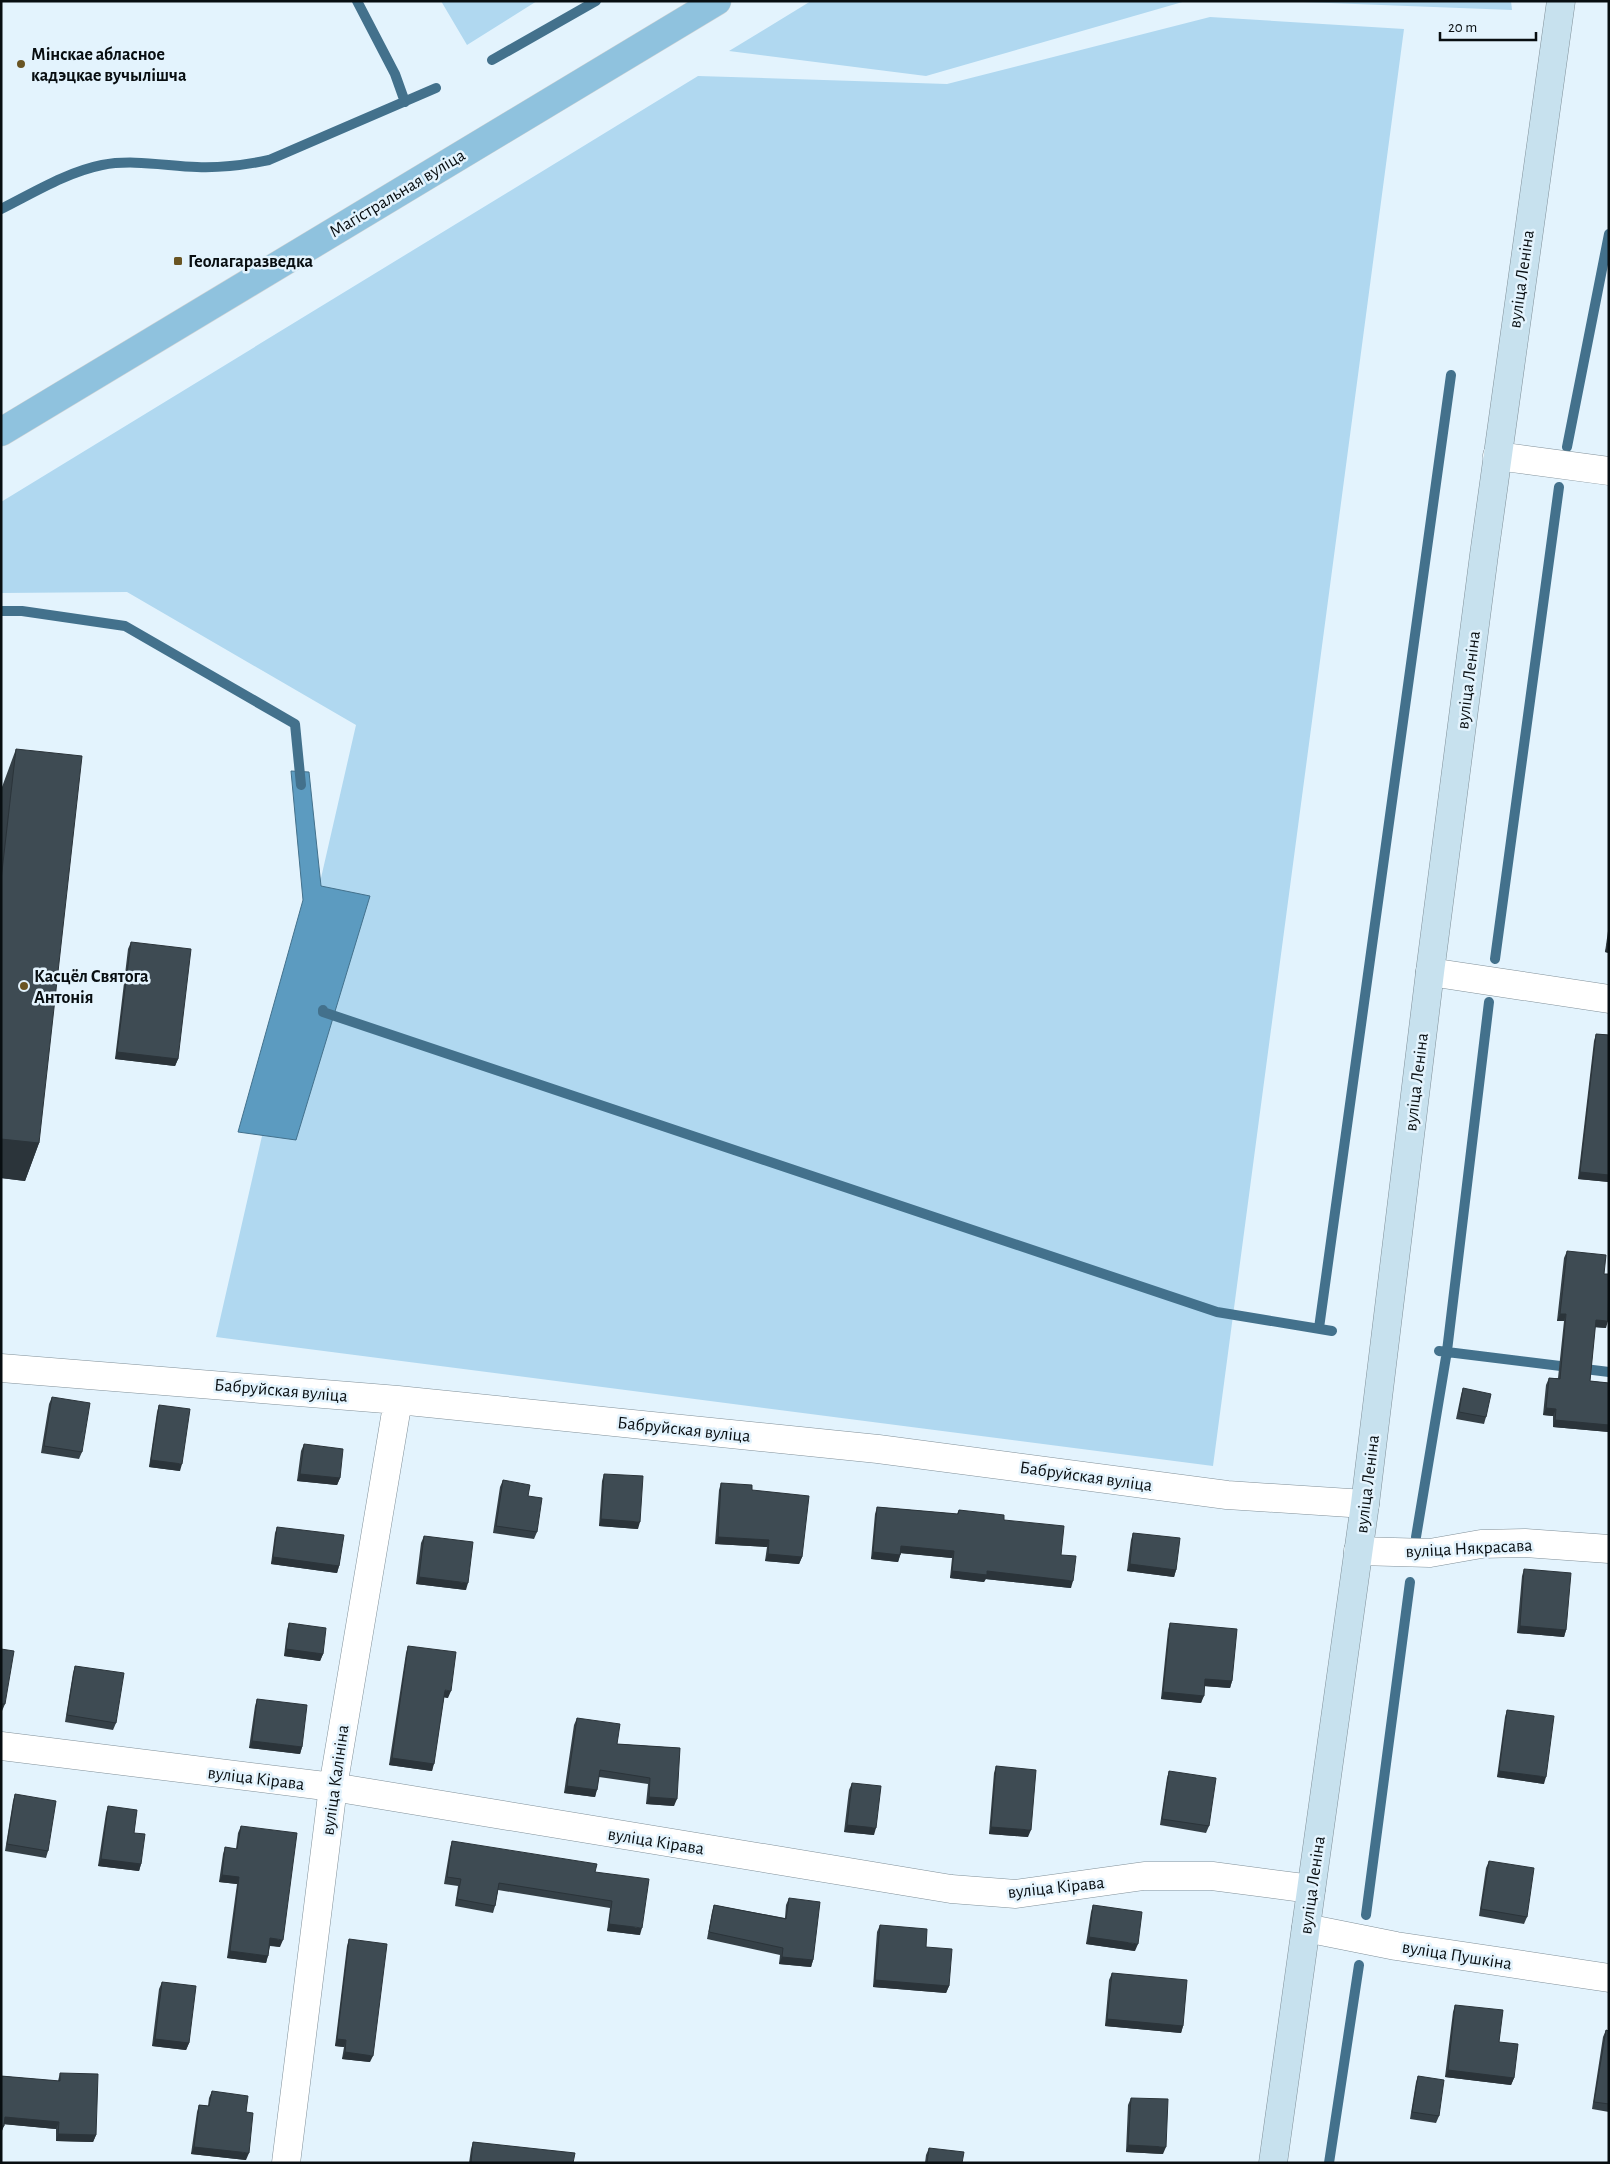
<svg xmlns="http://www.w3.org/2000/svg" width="1610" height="2164" viewBox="0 0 1610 2164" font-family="'Alegreya Sans',sans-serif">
  <rect width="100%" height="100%" fill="#e3f3fd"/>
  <!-- green -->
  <path fill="#b0d8f0" d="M441,1H537L467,45Z
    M811,1H1186L926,76L729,51Z
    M1277,1H1511L1512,10Z
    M1210,17L1404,29L1213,1466L216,1337L356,725L127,592L1,593V502L698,76L947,84Z"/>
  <!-- water -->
  <path fill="#5c9bc0" stroke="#43718c" d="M291,771L309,772L321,886L370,896L296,1140L238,1132L303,900Z"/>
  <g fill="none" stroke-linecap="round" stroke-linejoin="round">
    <!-- stream -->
    <path stroke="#43718c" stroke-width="10" d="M357,1L395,74L405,102
      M492,60L596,1
      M1,209C33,193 67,172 102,165C133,159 167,166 197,167C222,168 245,165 269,160L436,88
      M1567,447L1609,234
      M1,611H22L125,626L295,724L301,785
      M1495,959L1559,487
      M323,1010V1012L1217,1312L1332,1331
      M1319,1328L1451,375
      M1439,1351L1609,1372
      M1416,1537L1447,1351L1489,1002
      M1366,1915L1410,1582
      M1329,2163L1359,1965"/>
    <defs>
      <path id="minor" d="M1497,456L1609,471
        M1,1368L398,1400L878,1449L1227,1495L1365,1504
        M1358,1551L1430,1553L1481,1544L1525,1543L1609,1549
        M1,1746L333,1787L951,1889L1016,1894L1144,1876H1212L1311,1889
        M1306,1928L1396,1946L1609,1978
        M286,2163L333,1787L398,1400"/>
      <path id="tertiary" d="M1430,972L1609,999"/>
      <path id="secondary" d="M1273,2163L1365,1504L1430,972L1484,555L1561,1"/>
      <path id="primary" d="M1,432L717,1"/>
    </defs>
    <!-- minor casing -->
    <use href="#minor" stroke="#819099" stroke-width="29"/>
    <!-- tertiary casing -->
    <use href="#tertiary" stroke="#819099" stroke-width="29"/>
    <!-- secondary casing -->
    <use href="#secondary" stroke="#819099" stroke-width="29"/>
    <!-- primary casing -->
    <use href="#primary" stroke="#d3d4d4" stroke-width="29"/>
    <!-- minor -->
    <use href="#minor" stroke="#fff" stroke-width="28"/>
    <!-- tertiary -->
    <use href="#tertiary" stroke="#fff" stroke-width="28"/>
    <!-- secondary -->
    <use href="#secondary" stroke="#c7e1ee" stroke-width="28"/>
    <!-- primary -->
    <use href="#primary" stroke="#8fc2de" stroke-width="28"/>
  </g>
  <!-- wall -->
  <path fill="#354047" d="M16,749L39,1143L25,1181L1,1178V794L2,787Z
    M1609,924V953L1605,952Z
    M131,942L178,1059L175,1066L115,1059L128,949Z
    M1596,1034L1609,1035V1182L1578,1179L1594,1041Z
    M1567,1251L1604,1274L1606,1328L1595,1327L1590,1381L1609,1383V1432L1553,1427V1416L1543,1415L1546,1385L1549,1378H1558L1564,1321H1557L1564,1258Z
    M1463,1388L1486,1417L1484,1424L1456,1419L1461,1395Z
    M52,1397L82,1452L79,1459L41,1453L49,1404Z
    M159,1405L180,1471L149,1467L157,1412Z
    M304,1444L340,1478L337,1485L297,1481L301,1451Z
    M604,1474L638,1529L599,1526L602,1481Z
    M503,1480L528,1496L537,1532L534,1539L493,1533L500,1487Z
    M721,1483L752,1490L802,1557L799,1564L765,1561L767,1547L715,1544L719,1490Z
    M877,1507L957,1514L959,1510L1004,1520L1061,1555L1071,1588L985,1579L984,1582L950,1578L952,1558L901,1553L898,1562L871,1559L875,1514Z
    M277,1527L339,1566L337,1573L271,1564L275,1533Z
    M1133,1533L1176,1570L1174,1577L1127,1571L1131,1540Z
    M424,1536L466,1590L416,1584L421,1543Z
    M1524,1569L1566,1630L1564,1637L1517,1633L1522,1576Z
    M289,1623L323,1654L320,1661L284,1656L287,1630Z
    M1170,1623L1232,1681L1230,1688L1205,1686L1201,1703L1161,1699L1168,1630Z
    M408,1646L448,1698L444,1697L432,1771L389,1765L406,1653Z
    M1,1649L5,1704L2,1711H1Z
    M75,1666L116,1723L113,1730L65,1722L73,1673Z
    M257,1699L302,1747L300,1754L249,1748L255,1706Z
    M1507,1710L1544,1784L1497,1777L1505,1717Z
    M577,1718L617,1744L680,1748L674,1806L646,1804L648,1784L599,1777L595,1797L564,1793L574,1725Z
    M996,1766L1028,1837L989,1834L994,1773Z
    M1169,1771L1209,1826L1206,1833L1160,1825L1167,1778Z
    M852,1783L874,1835L844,1832L849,1790Z
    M15,1794L48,1851L46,1858L5,1851L13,1801Z
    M108,1806L134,1833L141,1864L139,1871L98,1866L106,1813Z
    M241,1826L280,1947L270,1946L266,1963L227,1958L237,1884L219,1882L223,1854L225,1847L236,1849L238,1833Z
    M452,1841L595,1872L640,1935L607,1931L610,1908L498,1890L495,1906L493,1913L455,1906L458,1886L444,1884L450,1848Z
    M1489,1861L1527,1917L1524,1924L1479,1916L1486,1868Z
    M789,1898L813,1960L811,1967L779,1964L780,1955L707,1939L712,1912L714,1905L785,1918L786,1905Z
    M1093,1905L1135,1951L1086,1944L1091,1912Z
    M880,1925L926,1947L949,1986L946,1993L873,1987L877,1932Z
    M349,1939L370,2062L342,2059L344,2047L335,2046L347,1946Z
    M1112,1973L1183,2026L1181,2033L1105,2026L1109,1980Z
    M162,1982L189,2043L186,2050L152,2046L159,1989Z
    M1455,2005L1499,2042L1514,2078L1511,2085L1445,2077L1453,2012Z
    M1606,2030L1609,2031V2112L1592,2109L1603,2037Z
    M60,2073L96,2135L93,2142L56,2141V2129L4,2124L1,2133V2076L58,2081Z
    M1418,2076L1439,2116L1436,2123L1410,2119L1416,2082Z
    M212,2091L246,2160L191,2154L197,2112L199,2105L208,2106L209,2098Z
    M1131,2098L1163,2154L1126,2152L1128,2105Z
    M473,2142L573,2163H469L471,2149Z
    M929,2148L962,2163H925L926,2155Z"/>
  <!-- shaded-wall -->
  <path fill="#2b343a" d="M1607,945L1609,946V953L1605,952Z
    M117,1052L178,1059L175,1066L115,1059Z
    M1,1139L39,1143L25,1181L1,1178Z
    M1580,1172L1609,1175V1182L1578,1179Z
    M1560,1314H1566L1564,1321H1557Z
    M1596,1320L1608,1321L1606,1328L1593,1327Z
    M1546,1408L1556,1409L1553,1416L1543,1415Z
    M1555,1420L1609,1425V1432L1553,1427Z
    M151,1460L182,1464L180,1471L149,1467Z
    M300,1474L340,1478L337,1485L297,1481Z
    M601,1519L640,1522L638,1529L599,1526Z
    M718,1537L769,1540L767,1547L715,1544Z
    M901,1546L954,1551L952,1558L899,1553Z
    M873,1552L900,1555L898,1562L871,1559Z
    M768,1554L802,1557L799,1564L765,1561Z
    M273,1557L339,1566L337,1573L271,1564Z
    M1130,1564L1176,1570L1174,1577L1127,1571Z
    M952,1571H987L1073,1581L1071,1588L986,1579L984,1582L950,1578Z
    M419,1577L468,1583L466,1590L416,1584Z
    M1520,1626L1566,1630L1564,1637L1517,1633Z
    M286,1649L323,1654L320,1661L284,1656Z
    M1205,1679L1232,1681L1230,1688L1203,1686Z
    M445,1690L451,1691L448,1698L442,1697Z
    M1163,1692L1204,1696L1201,1703L1161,1699Z
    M252,1741L302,1747L300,1754L249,1748Z
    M392,1758L434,1764L432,1771L389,1765Z
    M1499,1771L1546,1777L1544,1784L1497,1777Z
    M567,1786L597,1790L595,1797L564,1793Z
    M649,1797L677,1799L674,1806L646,1804Z
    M847,1825L876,1828L874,1835L844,1832Z
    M991,1827L1031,1830L1028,1837L989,1834Z
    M101,1859L141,1864L139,1871L98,1866Z
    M222,1875L239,1877L237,1884L219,1882Z
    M609,1924L642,1928L640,1935L607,1931Z
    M1089,1937L1138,1944L1135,1951L1086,1944Z
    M270,1938L283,1940L280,1947L268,1945Z
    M230,1951L268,1956L266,1963L227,1958Z
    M782,1957L813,1960L811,1967L779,1964Z
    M875,1980L949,1986L946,1993L873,1987Z
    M1107,2019L1183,2026L1181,2033L1105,2026Z
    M155,2039L189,2043L186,2050L152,2046Z
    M337,2039L346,2040L344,2047L335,2046Z
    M345,2052L373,2056L370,2062L342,2059Z
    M1448,2070L1514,2078L1511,2085L1445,2077Z
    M5,2117L59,2122L56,2129L2,2124Z
    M1,2126H4L1,2133Z
    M58,2134L96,2135L93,2142L56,2141Z
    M1128,2145L1166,2147L1163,2154L1126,2152Z
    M194,2147L249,2153L246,2160L191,2154Z"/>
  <!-- building -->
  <path fill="#3e4b53" stroke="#2b343a" d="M16,749L82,756L39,1143L1,1139V880Z
    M1609,935V946L1607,945Z
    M131,942L191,949L178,1059L117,1052Z
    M1596,1034L1609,1035V1175L1580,1172Z
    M1567,1251L1606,1255L1604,1274H1609L1608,1321L1596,1320L1590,1381L1609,1383V1425L1555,1420L1556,1409L1546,1408L1549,1378L1560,1379L1566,1314H1560Z
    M1463,1388L1491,1394L1486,1417L1459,1412Z
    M52,1397L90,1403L82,1452L44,1446Z
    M159,1405L190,1409L182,1464L151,1460Z
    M304,1444L343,1449L340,1478L300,1474Z
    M604,1474L643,1476L640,1522L601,1519Z
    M503,1480L530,1485L528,1496L542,1498L537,1532L496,1526Z
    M721,1483L752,1485V1490L809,1496L802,1557L768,1554L769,1540L718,1537Z
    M877,1507L958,1514L959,1510L1004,1515V1520L1064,1526L1061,1555L1076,1556L1073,1581L987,1571V1575L952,1571L954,1551L901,1546L900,1555L873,1552Z
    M277,1527L344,1535L339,1566L273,1557Z
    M1133,1533L1180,1538L1176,1570L1130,1564Z
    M424,1536L473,1542L468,1583L419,1577Z
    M1524,1569L1571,1573L1566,1630L1520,1626Z
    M289,1623L326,1628L323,1654L286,1649Z
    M1170,1623L1237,1629L1232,1681L1205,1679L1204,1696L1163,1692Z
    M408,1646L456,1652L451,1691L445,1690L434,1764L392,1758Z
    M1,1649L14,1651L5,1704H1Z
    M75,1666L124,1673L116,1723L67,1715Z
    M257,1699L307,1705L302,1747L252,1741Z
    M1507,1710L1554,1716L1546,1777L1499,1771Z
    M577,1718L620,1724L617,1744L680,1748L677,1799L649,1797L650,1778L600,1770L597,1790L567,1786Z
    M996,1766L1036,1770L1031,1830L991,1827Z
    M1169,1771L1216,1778L1209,1826L1162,1819Z
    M852,1783L881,1786L876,1828L847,1825Z
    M15,1794L56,1801L48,1851L7,1844Z
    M108,1806L137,1810L134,1833L145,1834L141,1864L101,1859Z
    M241,1826L297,1833L283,1940L270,1938L268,1956L230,1951L239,1877L222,1875L225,1847L237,1849Z
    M452,1841L597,1864L595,1872L649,1879L642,1928L609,1924L612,1901L499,1883L495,1906L457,1899L461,1879L447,1877Z
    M1489,1861L1534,1868L1527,1917L1481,1909Z
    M789,1898L820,1902L813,1960L782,1957L783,1948L709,1932L714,1905L786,1919Z
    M1093,1905L1142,1912L1138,1944L1089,1937Z
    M880,1925L927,1929L926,1947L952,1949L949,1986L875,1980Z
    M349,1939L387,1944L373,2056L345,2052L346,2040L337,2039Z
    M1112,1973L1187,1980L1183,2026L1107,2019Z
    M162,1982L196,1986L189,2043L155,2039Z
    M1455,2005L1503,2010L1499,2042L1518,2044L1514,2078L1448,2070Z
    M1606,2030L1609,2031V2104L1594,2102Z
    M60,2073L98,2074L96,2135L58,2134L59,2122L5,2117L4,2126H1V2076L60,2081Z
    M1418,2076L1444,2080L1439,2116L1412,2112Z
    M212,2091L248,2096L246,2112L253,2113L249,2153L194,2147L199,2105L209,2106Z
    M1131,2098L1168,2099L1166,2147L1128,2145Z
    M473,2142L575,2153L573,2163H471Z
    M929,2148L964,2152L962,2163H927Z"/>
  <!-- markers -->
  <g fill="#695423" stroke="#e3f3fd" stroke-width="2">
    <circle cx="21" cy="64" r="5"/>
    <rect x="173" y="256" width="10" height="10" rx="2.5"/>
    <circle cx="24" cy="986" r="5"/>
  </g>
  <g text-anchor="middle" stroke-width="5" stroke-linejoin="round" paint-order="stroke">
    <!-- poi labels -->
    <g font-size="18" font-weight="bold" fill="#080e11" stroke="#e3f3fd" text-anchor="start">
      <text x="31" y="60">Мінскае абласное<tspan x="31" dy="21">кадэцкае вучылішча</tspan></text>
      <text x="188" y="267">Геолагаразведка</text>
      <text x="34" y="982">Касцёл Святога<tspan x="34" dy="21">Антонія</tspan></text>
    </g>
    <!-- street labels -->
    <g font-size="18" fill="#080e11" stroke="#e3f3fd">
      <text transform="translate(397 193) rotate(-31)" y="6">Магістральная вуліца</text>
      <text transform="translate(1521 279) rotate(-82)" y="6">вуліца Леніна</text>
      <text transform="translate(1468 680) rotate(-83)" y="6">вуліца Леніна</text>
      <text transform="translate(1416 1082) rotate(-83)" y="6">вуліца Леніна</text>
      <text transform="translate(281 1390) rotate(5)" y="6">Бабруйская вуліца</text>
      <text transform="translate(684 1429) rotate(6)" y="6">Бабруйская вуліца</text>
      <text transform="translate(1086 1476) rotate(8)" y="6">Бабруйская вуліца</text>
      <text transform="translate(1367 1484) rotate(-83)" y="6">вуліца Леніна</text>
      <text transform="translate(1469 1548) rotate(-3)" y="6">вуліца Някрасава</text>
      <text transform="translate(256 1778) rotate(7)" y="6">вуліца Кірава</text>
      <text transform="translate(335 1780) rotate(-82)" y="6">вуліца Калініна</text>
      <text transform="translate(656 1841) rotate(9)" y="6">вуліца Кірава</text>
      <text transform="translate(1312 1885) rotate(-82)" y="6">вуліца Леніна</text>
      <text transform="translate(1056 1887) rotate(-6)" y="6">вуліца Кірава</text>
      <text transform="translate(1457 1955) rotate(9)" y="6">вуліца Пушкіна</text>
    </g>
  </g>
  <!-- border -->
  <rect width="1610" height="2164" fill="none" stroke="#080e11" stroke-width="5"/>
  <!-- scale -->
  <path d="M1440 32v8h96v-8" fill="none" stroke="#080e11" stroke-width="2.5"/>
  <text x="1448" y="32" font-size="15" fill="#080e11" stroke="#e3f3fd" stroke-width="4" paint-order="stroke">20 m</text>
</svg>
